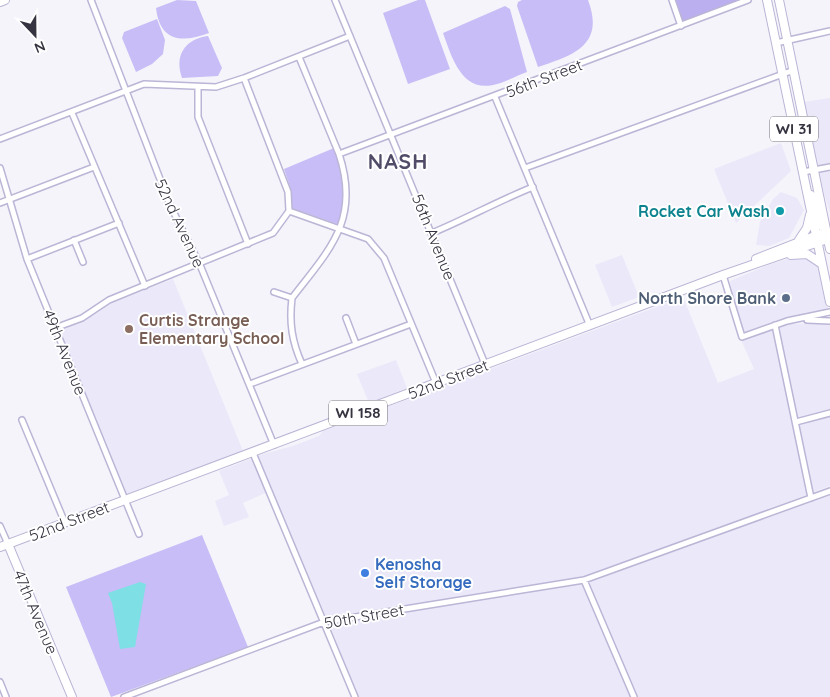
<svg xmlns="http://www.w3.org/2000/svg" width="830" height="697" viewBox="0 0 830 697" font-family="Quicksand,sans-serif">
  <rect width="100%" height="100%" fill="#f5f4fb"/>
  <!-- built -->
  <path fill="#ebe8f9" d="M830,98V213L824,194L804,102Z
    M781,143L791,171L736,223L714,169Z
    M781,192L797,198L804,210L789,238L769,246L756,245L760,222L773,199Z
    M622,255L639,297L612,307L595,265Z
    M800,255L809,256L818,265L828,307L825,312L787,318L788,324L830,323V486L768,509L771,516L830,495V697H358L330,626L355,619L424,609L423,602L326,617L272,490L243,503L249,517L224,526L215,501L229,495L219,471L263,454L293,446L319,436L323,431L683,297L718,383L754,369L741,340L746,338L738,317L730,281L768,265Z
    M173,279L243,451L127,494L60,331L94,315L112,303Z
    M396,360L407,388L369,403L357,374Z"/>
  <!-- green -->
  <path fill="#c8bdf6" d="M177,0L196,1L209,33C182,43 160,42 156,8Z
    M418,0H425L450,69L408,84L383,13Z
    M522,0H588C605,45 574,55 538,67L517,6L518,2Z
    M505,6L510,9L527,72C516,76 504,83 493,85C461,92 451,55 443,33Z
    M157,19L165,40L163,54L152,64L136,72L122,38L124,32Z
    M208,36L222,68L218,76L182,78C174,56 185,39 208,36Z
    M334,148C340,165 352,211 337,224L291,208V190L284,169Z
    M202,535L248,647L111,697L66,587Z"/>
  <!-- forest -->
  <path fill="#bcafef" d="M672,0H738L681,26Z"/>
  <!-- water -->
  <path fill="#7edfe5" d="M140,582L146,584L135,647L120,649L112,603L108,593Z"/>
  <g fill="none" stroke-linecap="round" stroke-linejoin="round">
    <defs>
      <path id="street" d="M91,0L170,205L200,265L274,445
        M335,0L485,364
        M672,0L681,26
        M776,43L830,31
        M244,78L288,192L289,211
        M198,88V117L248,244
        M495,97L590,326
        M72,113L145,286
        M0,139L144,84L216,87L244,78L350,36
        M339,154L748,0
        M0,168L27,259L139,534
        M525,168L794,70
        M803,172L830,167
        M0,203L94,167
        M289,211L368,239L384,258L436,383
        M432,233C466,219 498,201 533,187
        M74,240L83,262
        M27,259L119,223
        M723,275L742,337L787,321L830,312
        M274,292L292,298
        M292,298C329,250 361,220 339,154L299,57
        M292,298C289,323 292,342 302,364
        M346,318L356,344
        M807,320L830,321
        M775,325L811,498
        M55,328L82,318L109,300L273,233L289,211
        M250,384L411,324
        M22,420L65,523
        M796,422L830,413
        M253,453L355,697
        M0,526L8,544
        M584,580L634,697
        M0,682L6,697
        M124,697L324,622L584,580L830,491"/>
      <path id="secondary" d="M0,2L5,0
        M8,544L72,697"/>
      <path id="primary" d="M767,0L830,302
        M779,0L830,249
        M811,195L821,226
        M799,240L807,228L810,215
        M791,255L807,254L822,264
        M756,259L820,234
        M0,547L723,275L830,238"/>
    </defs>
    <!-- street casing -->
    <use href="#street" stroke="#bbb5d6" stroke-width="8"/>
    <!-- secondary casing -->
    <use href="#secondary" stroke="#bbb5d6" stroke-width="10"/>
    <!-- primary casing -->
    <use href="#primary" stroke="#bbb5d6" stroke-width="10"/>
    <!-- street -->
    <use href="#street" stroke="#fff" stroke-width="5"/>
    <!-- secondary -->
    <use href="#secondary" stroke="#fff" stroke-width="8"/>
    <!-- primary -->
    <use href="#primary" stroke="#fff" stroke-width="8"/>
  </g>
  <!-- markers -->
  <circle fill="#0f9aa8" stroke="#fff" stroke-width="2" cx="780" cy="211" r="5"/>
  <circle fill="#5c6f8a" stroke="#fff" stroke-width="2" cx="786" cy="298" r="5"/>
  <circle fill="#8d6e63" stroke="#fff" stroke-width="2" cx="129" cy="329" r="5"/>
  <circle fill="#3f7fe0" stroke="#fff" stroke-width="2" cx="365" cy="573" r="5"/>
  <g text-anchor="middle" stroke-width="4" stroke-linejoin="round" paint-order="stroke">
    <!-- shield labels -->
    <g fill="#fff" stroke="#72717a" stroke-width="1">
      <rect x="770" y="116.5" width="48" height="25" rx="4"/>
      <rect x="329" y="400.5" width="58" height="25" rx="4"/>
    </g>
    <g font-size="15" font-weight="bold" fill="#363441">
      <text x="794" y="134">WI 31</text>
      <text x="358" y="418">WI 158</text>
    </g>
    <!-- street labels -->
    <g font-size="16" fill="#363441" stroke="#fff">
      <text transform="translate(544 78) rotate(-21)" y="6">56th Street</text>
      <text transform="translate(180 223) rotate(65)" y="6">52nd Avenue</text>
      <text transform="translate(434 237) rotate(68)" y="6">56th Avenue</text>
      <text transform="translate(65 352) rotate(68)" y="6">49th Avenue</text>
      <text transform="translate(448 379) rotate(-21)" y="6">52nd Street</text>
      <text transform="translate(69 521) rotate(-21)" y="6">52nd Street</text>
      <text transform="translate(36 612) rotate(67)" y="6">47th Avenue</text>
      <text transform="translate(364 616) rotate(-10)" y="6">50th Street</text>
    </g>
    <!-- culture labels -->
    <g font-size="16" font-weight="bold" fill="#0d838f" stroke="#fff" text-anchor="end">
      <text x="770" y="217">Rocket Car Wash</text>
    </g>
    <!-- service labels -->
    <g font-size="16" font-weight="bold" fill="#4e5e75" stroke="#fff" text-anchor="end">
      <text x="776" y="304">North Shore Bank</text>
    </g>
    <!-- education labels -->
    <g font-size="16" font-weight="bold" fill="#785e54" stroke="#fff" text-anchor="start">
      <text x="139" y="326">Curtis Strange<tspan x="139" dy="18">Elementary School</tspan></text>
    </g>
    <!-- shop labels -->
    <g font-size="16" font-weight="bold" fill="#366cbe" stroke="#fff" text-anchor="start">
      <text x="375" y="570">Kenosha<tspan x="375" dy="18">Self Storage</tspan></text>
    </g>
    <!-- district labels -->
    <g font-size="21" font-weight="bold" letter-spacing="1" fill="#514b68" stroke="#fff">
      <text x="398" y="169">NASH</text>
    </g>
  </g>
  <!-- north arrow -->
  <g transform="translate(35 35) rotate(158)" stroke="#ffffff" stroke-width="4" paint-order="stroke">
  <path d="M0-4L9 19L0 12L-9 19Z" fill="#363441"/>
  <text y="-8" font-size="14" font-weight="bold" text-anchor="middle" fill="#363441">N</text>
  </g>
</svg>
